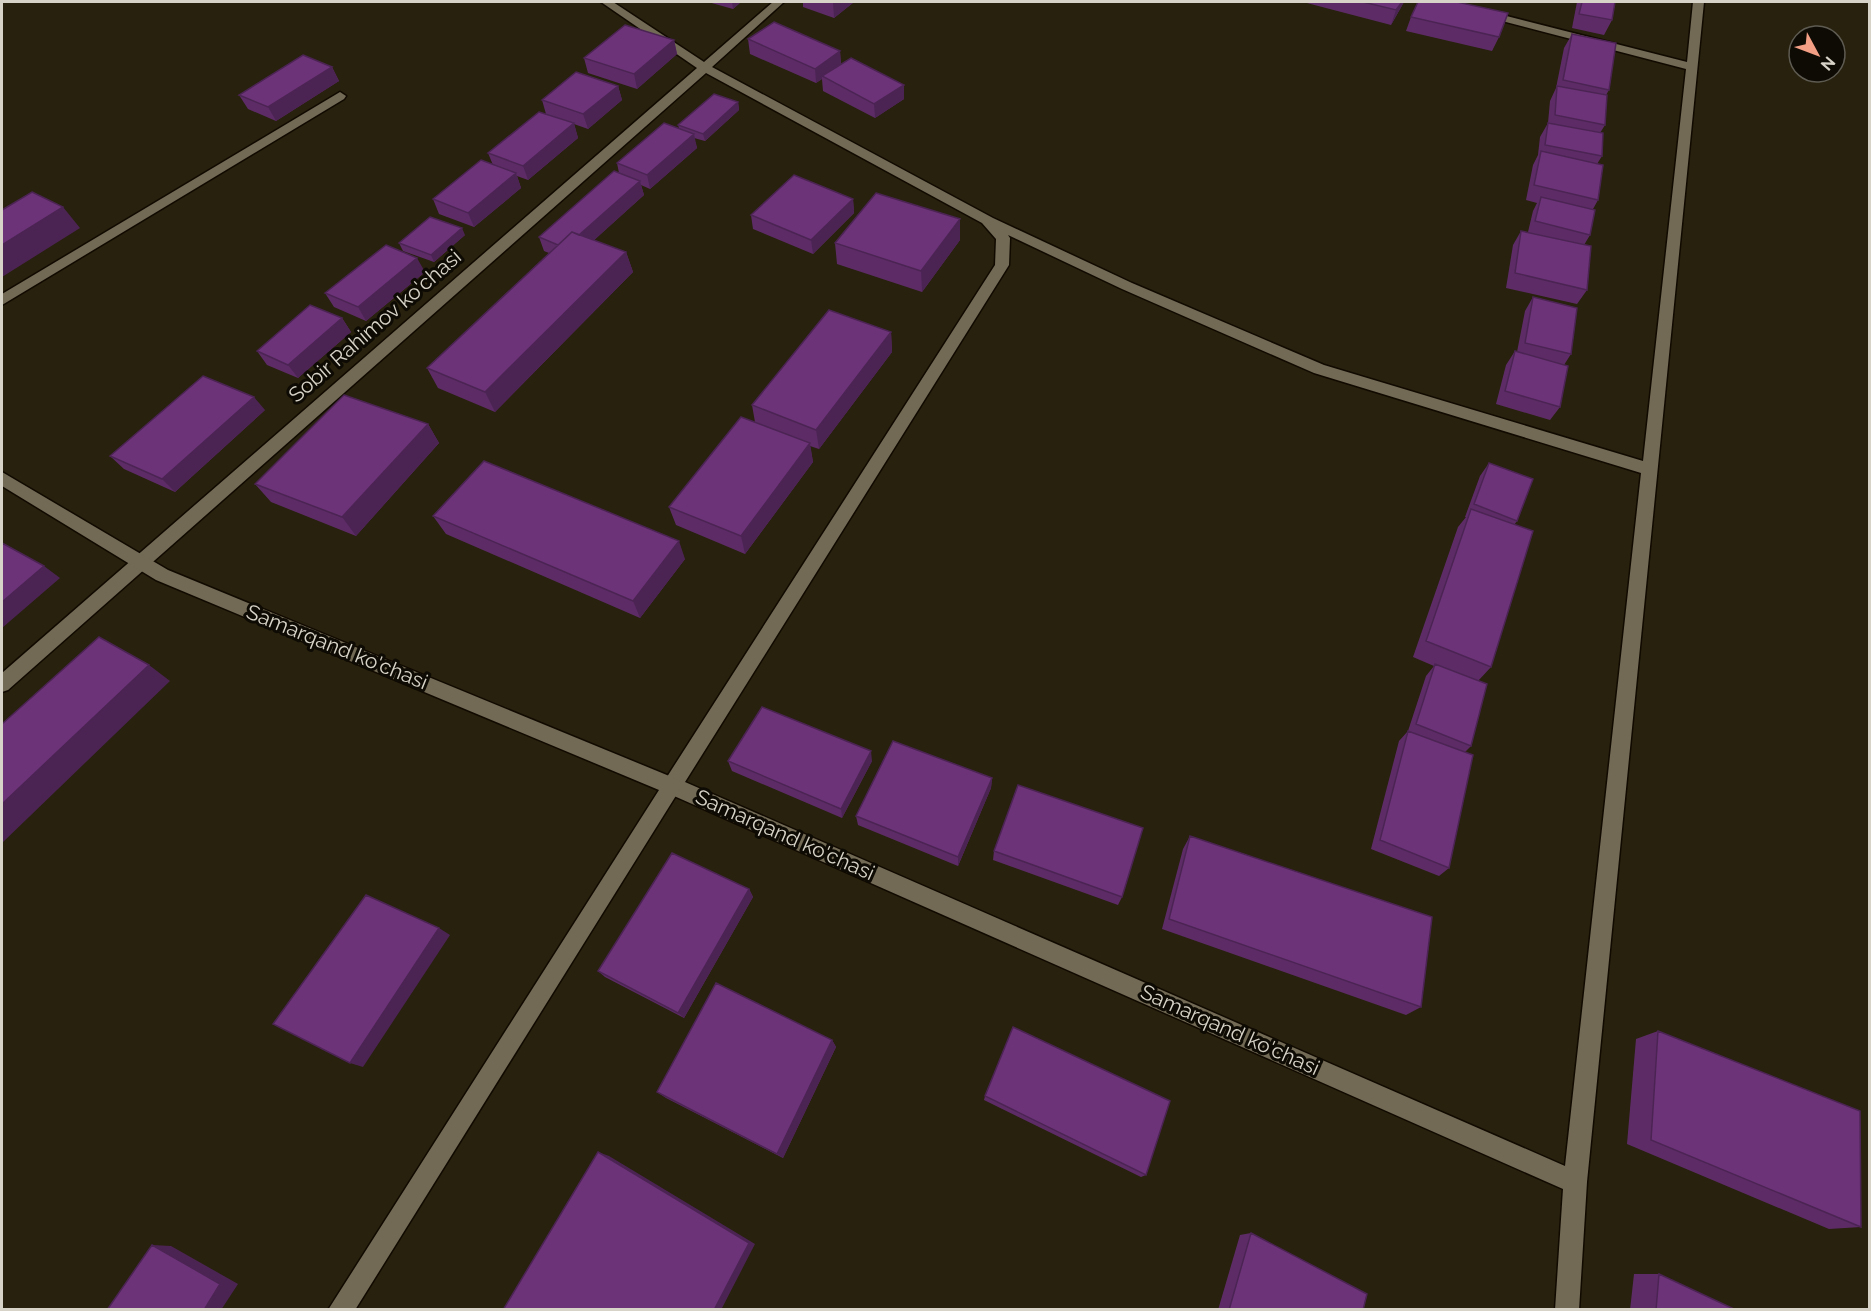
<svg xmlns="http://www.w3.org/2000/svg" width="1871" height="1311" viewBox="0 0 1871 1311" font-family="Raleway,sans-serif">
  <rect width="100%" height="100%" fill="#28210e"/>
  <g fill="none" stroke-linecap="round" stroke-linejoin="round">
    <defs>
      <path id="minor" d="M601,2H613L704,62L773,2H784L712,67L993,218L1132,283L1324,365L1643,461L1686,69L1437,4L1435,2H1452L1687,62L1693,2H1704L1587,1182L1579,1310H1555L1563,1189L665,792L662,786L665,780L995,265L996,239L982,223L706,73L8,690L2,692V673L697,68ZM1008,235L1122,289L1314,373L1641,473L1565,1166L685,782L1009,265L1010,238Z
        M340,92L346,96L344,99L2,305V294Z"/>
      <path id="tertiary" d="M2,472L168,570L679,780L682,786L355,1310H328L659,790L156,580L2,486Z"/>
    </defs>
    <!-- minor casing -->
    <use href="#minor" stroke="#110a00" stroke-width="3"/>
    <!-- tertiary casing -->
    <use href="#tertiary" stroke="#110a00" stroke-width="3"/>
    <!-- minor -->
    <use href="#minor" fill="#726a55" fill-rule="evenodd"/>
    <!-- tertiary -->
    <use href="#tertiary" fill="#726a55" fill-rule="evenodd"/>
  </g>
  <!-- wall -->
  <path fill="#5d2c67" d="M708,2H741L733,9Z
    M803,2H854L834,18L803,7Z
    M1303,2H1404L1391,25Z
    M1577,2H1615L1612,20L1604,35L1572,28Z
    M1411,17L1499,37L1492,51L1406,31Z
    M1572,34L1609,90L1606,95L1605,125L1600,133L1602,156L1597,164L1598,200L1593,209L1590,235L1584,245L1587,290L1577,304L1506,288L1513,245L1521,231L1528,232L1533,211L1537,203L1526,200L1533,165L1538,155L1540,137L1548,123L1550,101L1556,88L1564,48Z
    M748,39L840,51L841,65L904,99L875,118L823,91L822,79L816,83L750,54Z
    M674,40L677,54L637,89L588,73L584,58Z
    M332,67L339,81L276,121L248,109L239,95Z
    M618,86L622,100L588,129L574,124L578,138L528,180L517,176L521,188L474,227L439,214L433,199L493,165L488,153L546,114L542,100Z
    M738,102L739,110L705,141L694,138L697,148L650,189L641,185L644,195L594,240L626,252L633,272L495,412L438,388L427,368L549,253L544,251L539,237L619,173L617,163L679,128L678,125Z
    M853,199L854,213L813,254L753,229L751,215Z
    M465,235L434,262L403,251L399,243Z
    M960,240L922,292L837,264L835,243Z
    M425,272L366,321L334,307L325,293Z
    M1533,297L1571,354L1564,365L1560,407L1550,420L1496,404L1506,365L1515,351L1517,352L1525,311Z
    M342,318L351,332L298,378L267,365L257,351Z
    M891,332L892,352L819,449L810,446L813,462L745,554L676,525L669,507L755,422L752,405Z
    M265,410L175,492L124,469L110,456Z
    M428,424L439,443L356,536L271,502L255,484Z
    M1489,463L1517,521L1514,525L1491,667L1478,681L1471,746L1465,752L1449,868L1439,876L1371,849L1399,741L1408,731L1426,676L1434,666L1413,657L1458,527L1466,517H1465L1480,476Z
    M433,516L685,559L640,618L446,534Z
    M728,761H872L842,818L732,771Z
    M992,778L991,788L958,866L858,825L856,816Z
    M1190,836L1421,1007L1406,1015L1162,929L1183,849Z
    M994,851L1122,897L1118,905L993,860Z
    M749,889L753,897L684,1018L605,977L598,971Z
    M1658,1031L1861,1227L1829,1229L1627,1144L1636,1039Z
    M832,1040L836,1047L783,1158L666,1098L657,1092Z
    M985,1096L1146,1175L1141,1177L984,1100Z
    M1251,1233L1363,1310H1218L1240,1235Z
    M1634,1274H1659L1736,1310H1630Z"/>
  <!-- shaded-wall -->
  <path fill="#4c2454" d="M732,2H741L733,9Z
    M836,2H854L834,18L833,3Z
    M1402,2H1404L1391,25L1396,10Z
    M674,40L677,54L637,89L634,74Z
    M840,51L841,66L822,76V79L816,83L815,69Z
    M332,67L339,81L276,121L268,107Z
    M904,85V99L875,118L874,104Z
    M618,86L622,100L588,129L583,114Z
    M738,102L739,110L705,141L703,134Z
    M574,123L578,138L528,180L523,166Z
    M694,134L697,148L650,189L647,175Z
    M516,173L521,188L474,227L468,213Z
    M640,181L644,195L570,262L565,247Z
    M853,199L854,213L813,254L811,240Z
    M63,207L80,228L2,277V245Z
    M960,219V240L922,292L921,271Z
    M462,228L465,235L434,262L431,255Z
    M626,252L633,272L495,412L485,392Z
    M417,258L425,272L366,321L358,307Z
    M342,318L351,332L298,378L288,365Z
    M891,332L892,352L819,449L816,430Z
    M254,397L265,410L175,492L162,479Z
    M428,424L439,443L356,536L342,517Z
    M810,443L813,462L745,554L741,536Z
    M679,541L685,559L640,618L633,601Z
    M44,566L60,578L2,628V602Z
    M149,665L170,681L2,843V804Z
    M871,751L872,761L842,818L841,809Z
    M992,778L991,788L958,866V857Z
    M749,889L753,897L684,1018L678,1013Z
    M439,928L450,935L363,1067L350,1063Z
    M832,1040L836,1047L783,1158L777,1154Z
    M598,1152L609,1156L755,1244L721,1310H714Z
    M152,1245L171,1246L238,1284L221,1310H204Z"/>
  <!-- building -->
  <path fill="#6c3378" stroke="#4c2454" stroke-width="1.5" d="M1363,2H1402L1396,10Z
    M1418,2H1457L1508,13L1499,37L1411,17Z
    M1582,2H1615L1612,20L1579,14Z
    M774,22L840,51L815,69L748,39Z
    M625,25L674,40L634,74L584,58Z
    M1572,34L1616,43L1609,90L1563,80Z
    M303,55L332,67L268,107L239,95Z
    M851,58L904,85L874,104L822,76Z
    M576,72L618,86L583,114L542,100Z
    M1557,86L1607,95L1605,125L1555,115Z
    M714,94L738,102L703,134L678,125Z
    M539,112L574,123L523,166L488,153Z
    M664,123L694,134L647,175L617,163Z
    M1548,123L1603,133L1602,156L1545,145Z
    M1541,151L1603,165L1598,200L1534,185Z
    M481,160L516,173L468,213L433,199Z
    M614,171L640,181L579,235L572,232L558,245L539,237Z
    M794,175L853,199L811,240L751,215Z
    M32,192L63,207L2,245V210Z
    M876,193L960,219L921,271L835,243Z
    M1541,197L1595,210L1590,235L1535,221Z
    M430,217L462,228L431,255L399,243Z
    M1521,231L1591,246L1587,290L1515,273Z
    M572,232L626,252L485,392L427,368Z
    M386,245L417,258L358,307L325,293Z
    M1533,297L1577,308L1571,354L1525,343Z
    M310,305L342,318L288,365L257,351Z
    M829,310L891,332L816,430L752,405Z
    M1515,351L1568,366L1560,407L1505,391Z
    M203,376L254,397L162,479L110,456Z
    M344,395L428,424L342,517L255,484Z
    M741,417L810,443L741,536L669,507Z
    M484,461L679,541L633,601L433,516Z
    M1489,463L1533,479L1517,521L1474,504Z
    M1471,509L1533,531L1491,667L1426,641Z
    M2,543L44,566L2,602Z
    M99,637L149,665L2,804V724Z
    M1435,664L1487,684L1471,746L1416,724Z
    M762,707L871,751L841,809L728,761Z
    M1408,731L1473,755L1449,868L1380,840Z
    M893,741L992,778L958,857L856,816Z
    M1018,785L1143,828L1122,897L994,851Z
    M1190,836L1432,917L1421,1007L1169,919Z
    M672,853L749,889L678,1013L598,971Z
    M366,895L439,928L350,1063L273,1024Z
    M716,983L832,1040L777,1154L657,1092Z
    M1013,1027L1170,1101L1146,1175L985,1096Z
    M1658,1031L1860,1111L1861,1227L1651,1140Z
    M598,1152L749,1243L714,1310H503Z
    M1251,1233L1367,1294L1363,1310H1229Z
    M152,1245L220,1284L204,1310H107Z
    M1659,1274L1736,1310H1656Z"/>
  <g text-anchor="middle" stroke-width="6" stroke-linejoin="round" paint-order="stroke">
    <!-- street labels -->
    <g font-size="21" fill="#d7d3c8" stroke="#0e0b04">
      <text transform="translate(375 326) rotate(-41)" y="7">Sobir Rahimov ko'chasi</text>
      <text transform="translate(337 647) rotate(22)" y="7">Samarqand ko'chasi</text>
      <text transform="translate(785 835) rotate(24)" y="7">Samarqand ko'chasi</text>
      <text transform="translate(1230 1030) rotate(24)" y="7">Samarqand ko'chasi</text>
    </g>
  </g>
  <!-- border -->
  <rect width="1871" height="1311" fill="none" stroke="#d7d3c8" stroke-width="6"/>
  <!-- north arrow -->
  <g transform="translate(1817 54) rotate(131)"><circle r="28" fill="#0e0b04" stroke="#5e5b52" stroke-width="1.5"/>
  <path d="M0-4.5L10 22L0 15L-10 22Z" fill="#f39f85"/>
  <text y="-9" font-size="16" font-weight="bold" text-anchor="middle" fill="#d7d3c8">N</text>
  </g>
</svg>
